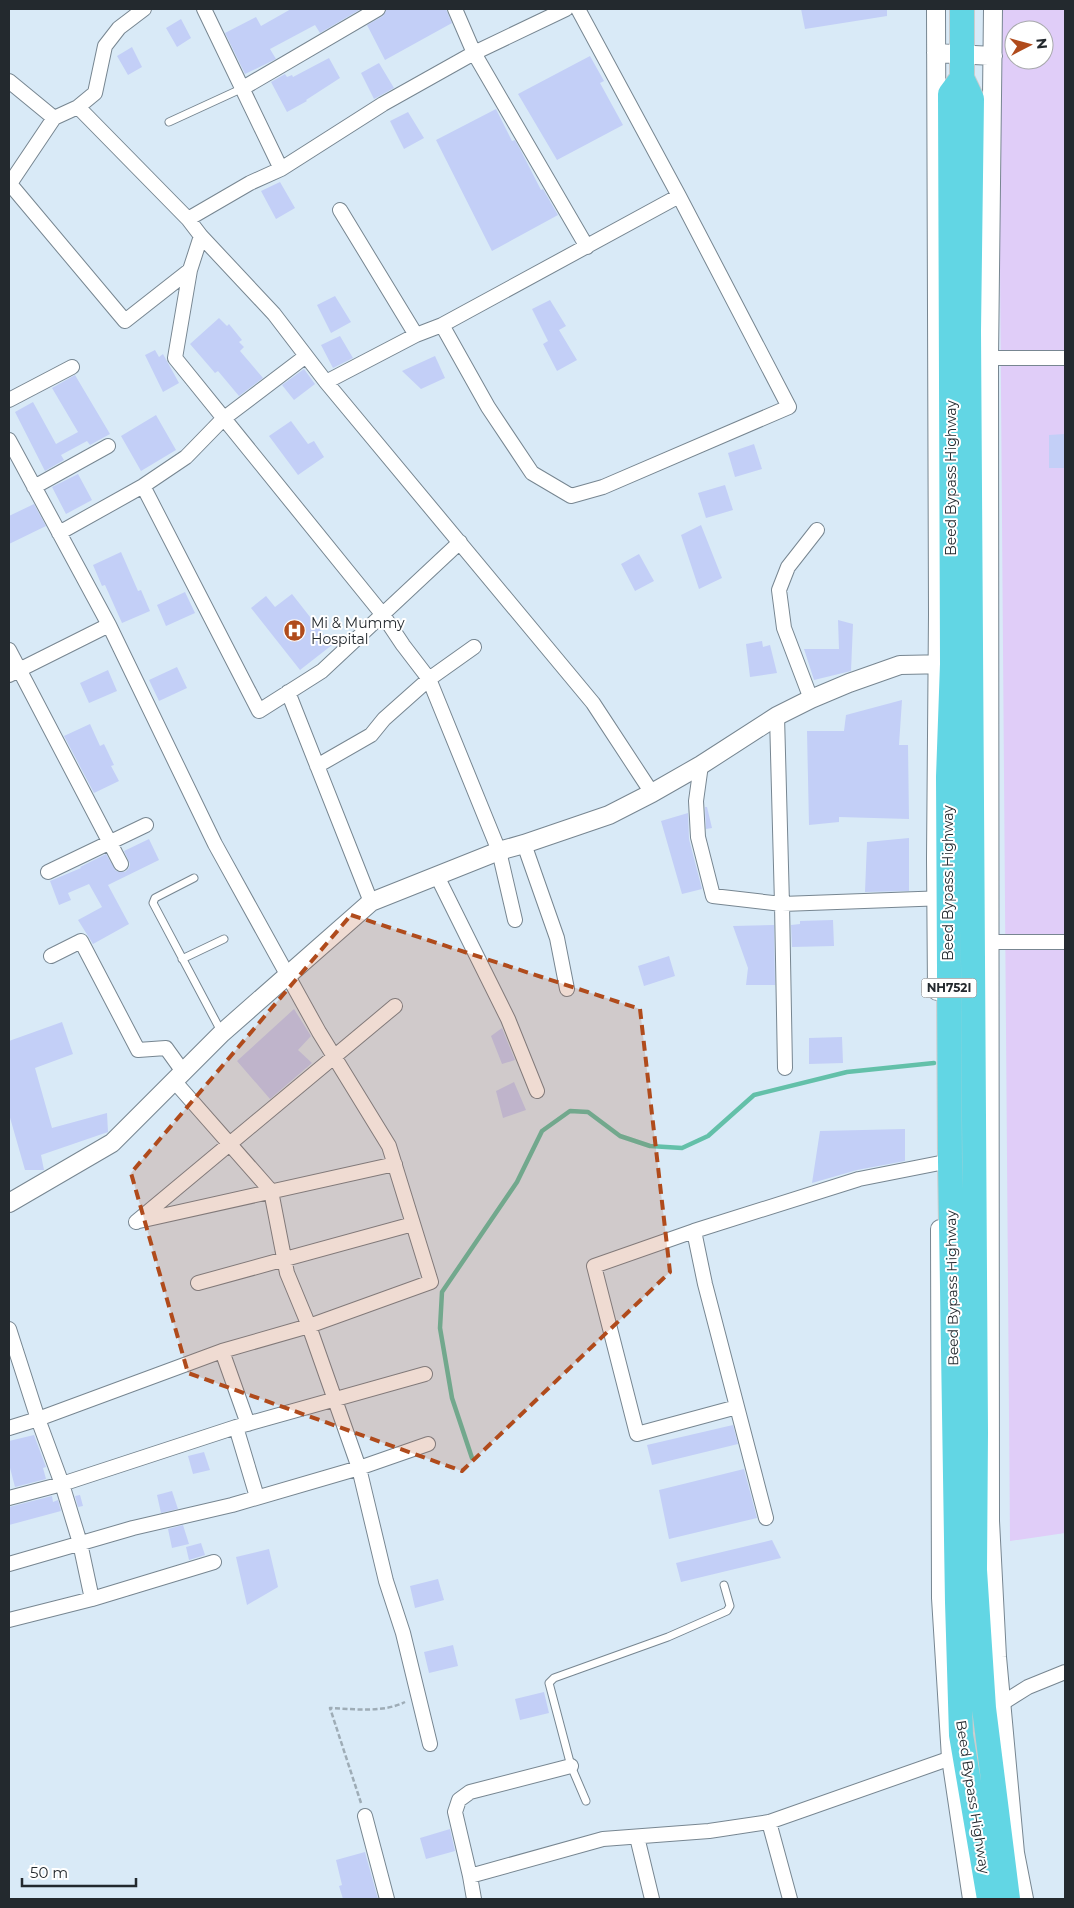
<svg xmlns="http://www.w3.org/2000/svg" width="1074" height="1908" viewBox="0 0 1074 1908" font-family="Montserrat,sans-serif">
  <rect width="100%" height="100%" fill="#d9eaf7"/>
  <!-- green -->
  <path fill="#e0cdf8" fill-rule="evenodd" d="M998,9H1065V1533L1010,1541ZM1014,30H1044V60H1014Z"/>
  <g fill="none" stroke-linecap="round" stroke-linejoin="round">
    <!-- stream -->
    <path stroke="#63c0a9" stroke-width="4.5" d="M472,1458L452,1398L440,1328L442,1292L517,1182L542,1131L570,1111L588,1112L620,1136L650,1146L682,1148L708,1136L754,1095L847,1072L934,1063"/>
  </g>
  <!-- building -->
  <path fill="#c3cff7" d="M291,9H361L320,33L315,25L270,49L276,59L245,74L225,33L256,17L261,26Z
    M387,9H446L452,23L385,60L367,25L383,16Z
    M801,9H887V16L805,29Z
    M181,19L191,38L177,47L166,28Z
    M132,47L142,67L128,75L117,56Z
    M590,56L604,81L600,83L623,125L557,160L518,94Z
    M329,58L340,78L306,100L307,101L287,112L271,82L285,74L287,77L292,75L293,77Z
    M379,63L394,88L374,99L361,73Z
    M496,109L512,141L515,140L520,149L541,190L543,189L558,215L492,251L436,140Z
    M408,112L424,138L404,149L390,121Z
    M280,182L295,208L276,219L261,191Z
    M335,296L351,322L331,333L317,305Z
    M550,300L566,326L559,330L577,360L557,371L543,344L548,341L532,309Z
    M219,318L227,326L229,324L242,340L239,342L244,347L240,351L263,378L239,396L218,371L215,373L190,344Z
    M340,336L353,358L333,368L321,345Z
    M155,350L159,357L163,354L179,383L163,392L145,355Z
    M435,356L445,378L421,389L402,371Z
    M304,369L315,384L294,400L282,385Z
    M75,375L110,434L90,445L87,441L61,455L64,460L45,471L15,412L33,402L56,444L78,432L52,388Z
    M156,415L176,450L141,471L121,436Z
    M291,421L308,444L314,441L324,457L298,475L269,436Z
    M1065,434V468H1049V435Z
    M754,444L762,469L735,477L728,453Z
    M78,474L92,500L66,514L52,487Z
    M725,485L733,510L706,518L698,493Z
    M34,504L46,526L9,544V516Z
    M701,525L722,578L699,589L681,535Z
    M121,552L138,591L141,590L150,611L122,623L105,585L102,586L93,565Z
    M639,554L654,581L635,591L621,564Z
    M185,592L195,613L166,626L157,605Z
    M292,594L332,645L300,670L251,608L266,596L275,607Z
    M838,620L853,624L851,671L814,680L804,649H839Z
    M762,641L763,647L770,645L777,673L750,677L746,644Z
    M177,667L187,688L159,701L149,680Z
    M108,670L117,691L89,703L80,683Z
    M902,700L899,745H908L909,819L839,817V822L809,825L807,731H844L846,715Z
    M90,724L100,746L104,744L114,765L111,766L119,781L94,793L64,736Z
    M705,807H707L712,828L706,829Z
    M688,813L689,839L702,889L682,894L661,821Z
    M909,838V891L865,892L867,842Z
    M149,839L159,860L108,885L129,924L93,944L78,920L102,907L89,884L68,893L71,900L59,905L50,881L81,868L80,867L106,854L116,871L125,872L129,868L130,864L124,851Z
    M833,920L834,946L792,947L791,925L800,924V921Z
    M774,925L775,985H746L748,968L733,926Z
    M669,956L675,976L644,986L638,966Z
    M294,1009L311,1036L298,1050L312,1063L270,1099L237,1061Z
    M62,1022L73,1054L35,1068L52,1128L107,1113L108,1132L41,1155L44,1170H25L9,1114V1041Z
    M502,1028L515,1060L502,1064L491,1036Z
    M842,1037L843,1063L809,1064V1038Z
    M514,1082L526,1110L503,1118L496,1091Z
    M905,1129V1161L857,1170L812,1183L820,1131Z
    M733,1425L738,1444L652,1465L647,1445Z
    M34,1435L46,1467L43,1468L46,1479L15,1487L9,1464V1441Z
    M204,1452L210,1470L193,1474L188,1456Z
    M744,1469L757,1518L669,1539L659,1490Z
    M172,1491L178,1509L161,1513L157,1495Z
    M80,1495L83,1506L78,1507L75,1496Z
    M52,1496L53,1502L58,1500L61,1511L9,1525V1507Z
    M183,1525L189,1544L172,1548L168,1529Z
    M772,1540L781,1558L681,1582L676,1563Z
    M201,1543L205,1555L189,1560L186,1547Z
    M269,1549L278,1587L247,1605L236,1557Z
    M438,1579L444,1600L415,1608L410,1586Z
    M453,1645L458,1666L429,1673L424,1652Z
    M544,1692L549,1713L520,1720L515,1699Z
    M450,1829L455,1851L426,1859L420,1838Z
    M365,1852L378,1899H343L339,1886L342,1885L336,1860Z"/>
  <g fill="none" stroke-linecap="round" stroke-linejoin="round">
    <defs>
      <path id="service" d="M169,122L243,88
        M194,878L155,898L153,903L222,1033
        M182,959L224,939
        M586,1801L571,1766L549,1683L554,1678L668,1637L727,1611L730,1606L724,1585"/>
      <path id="minor" d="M204,9L281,169
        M566,9L474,53L587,247
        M578,9L679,196L789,407L603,487L571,496L532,473L488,407L442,325L679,196
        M9,81L54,118
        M243,88L378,9
        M78,107L188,219L201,236L274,314L326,382L593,703L652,793
        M10,184L125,321L190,270
        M9,185L54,118L78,107L95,93L105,46L119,28L144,9
        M340,210L416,335
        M188,219L250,183L281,169L383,104L474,53L455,9
        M201,236L190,270L175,358L383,615L403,645L429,679L499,851L515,920
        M989,358H1065
        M326,382L416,335L442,325
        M9,400L72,367
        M9,440L109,625L215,844L319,1032L389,1146L431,1282L309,1326L222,1351L38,1419L9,1428
        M143,486L259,711L322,671L460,542
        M34,487L108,446
        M59,533L143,486L186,457L223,419L306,356
        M9,650L121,864
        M9,675L109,625
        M288,692L371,902
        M811,699L784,628L779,590L788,567L817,530
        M777,716L782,904L946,898
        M701,765L696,801L698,837L713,896L782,904L785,1068
        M317,766L371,735L384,719L429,679L474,647
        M524,844L557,938L567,989
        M48,872L146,825
        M437,876L508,1019L537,1091
        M981,942H1065
        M51,956L81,941L138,1050L166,1048L184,1073
        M175,1082L271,1191L287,1273L309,1326L359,1468L386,1581L403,1633L430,1744
        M139,1221L395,1164
        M136,1222L395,1006
        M694,1231L594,1266L637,1434L737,1407
        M198,1283L413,1224
        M9,1329L38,1419L62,1484L80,1543L92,1599L9,1620
        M222,1351L248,1424
        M236,1427L257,1497
        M9,1498L62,1484L236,1427L425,1374
        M766,1518L705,1284L694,1231L859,1179L950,1161
        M9,1564L133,1528L232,1505L359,1468L428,1444
        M92,1599L214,1562
        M1001,1704L1028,1687L1065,1672
        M365,1816L387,1899
        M769,1822L790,1899
        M637,1837L652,1899
        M470,1876L455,1812L459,1800L470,1792L571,1766
        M474,1899L470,1876L603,1839L709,1831L769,1822L951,1758"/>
      <path id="tertiary" d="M936,9L938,614L936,859L937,991
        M993,9L989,358L990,1521L997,1657L1015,1853L1024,1899
        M936,53L993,56
        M9,1203L112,1143L222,1033L371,902L499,851L524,844L609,815L652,793L701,765L777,716L811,699L849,683L900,665L949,664
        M940,1229L941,1598L951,1758L972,1899"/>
      <path id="trunk" d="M962,9V78L972,99L969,331L976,1432L975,1570L984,1708L1008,1899
        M962,78L950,94L952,664L948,777L950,1161L957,1602L961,1735L989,1899"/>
    </defs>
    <!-- service casing -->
    <use href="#service" stroke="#778691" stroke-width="9"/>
    <!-- minor casing -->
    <use href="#minor" stroke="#778691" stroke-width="16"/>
    <!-- tertiary casing -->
    <use href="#tertiary" stroke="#778691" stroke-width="20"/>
    <!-- trunk casing -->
    <use href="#trunk" stroke="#cacccd" stroke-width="26"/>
    <!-- path -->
    <path stroke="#9eacb6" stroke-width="2.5" stroke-dasharray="5 2.5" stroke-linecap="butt" d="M361,1803L330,1708C355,1709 383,1713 405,1702"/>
    <!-- service -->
    <use href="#service" stroke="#fff" stroke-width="7"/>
    <!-- minor -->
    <use href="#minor" stroke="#fff" stroke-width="14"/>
    <!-- tertiary -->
    <use href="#tertiary" stroke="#fff" stroke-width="18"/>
    <!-- trunk -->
    <use href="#trunk" stroke="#62d6e4" stroke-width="24"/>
  </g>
  <!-- marked area -->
  <path fill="#b04b1c" fill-opacity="0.2" stroke="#b04b1c" stroke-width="4" stroke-dasharray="10 6" stroke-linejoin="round" d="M351,915L640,1009L670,1272L462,1471L188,1373L131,1173Z"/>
  <!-- icons -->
  <defs>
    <symbol id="hospital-disc" viewBox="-11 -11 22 22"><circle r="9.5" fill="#b04b1c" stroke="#fff"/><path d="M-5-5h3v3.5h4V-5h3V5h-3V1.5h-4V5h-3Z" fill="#fff"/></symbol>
  </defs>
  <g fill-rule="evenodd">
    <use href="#hospital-disc" x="282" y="618" width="25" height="25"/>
  </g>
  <g text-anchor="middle" stroke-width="4" stroke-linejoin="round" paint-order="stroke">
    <!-- shield labels -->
    <rect fill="#fff" stroke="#65696d" stroke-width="1" x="921.5" y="978.5" width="55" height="19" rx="4"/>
    <g font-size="12" font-weight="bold" fill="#23292e">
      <text x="949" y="992">NH752I</text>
    </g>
    <!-- street labels -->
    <g font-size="14" fill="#23292e" stroke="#fff">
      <text transform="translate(951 478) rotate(-90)" y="5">Beed Bypass Highway</text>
      <text transform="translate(948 883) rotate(-90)" y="5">Beed Bypass Highway</text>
      <text transform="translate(952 1288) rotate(-91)" y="5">Beed Bypass Highway</text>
      <text transform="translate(973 1797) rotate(81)" y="5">Beed Bypass Highway</text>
    </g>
    <!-- poi labels -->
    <g font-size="14" fill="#23292e" stroke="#fff" text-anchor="start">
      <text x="311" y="628">Mi &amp; Mummy<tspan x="311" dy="16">Hospital</tspan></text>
    </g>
  </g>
  <!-- border -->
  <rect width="1074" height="1908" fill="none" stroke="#23292e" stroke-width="20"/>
  <!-- north arrow -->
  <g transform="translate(1029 45) rotate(84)"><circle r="24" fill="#ffffff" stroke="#a7a9ab"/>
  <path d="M0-4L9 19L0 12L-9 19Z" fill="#b04b1c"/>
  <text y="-8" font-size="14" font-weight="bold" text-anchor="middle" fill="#23292e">N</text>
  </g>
  <!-- scale -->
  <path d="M22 1878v8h114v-8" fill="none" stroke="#23292e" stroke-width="2.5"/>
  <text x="30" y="1878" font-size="15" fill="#23292e" stroke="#ffffff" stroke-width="4" paint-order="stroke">50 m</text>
</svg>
